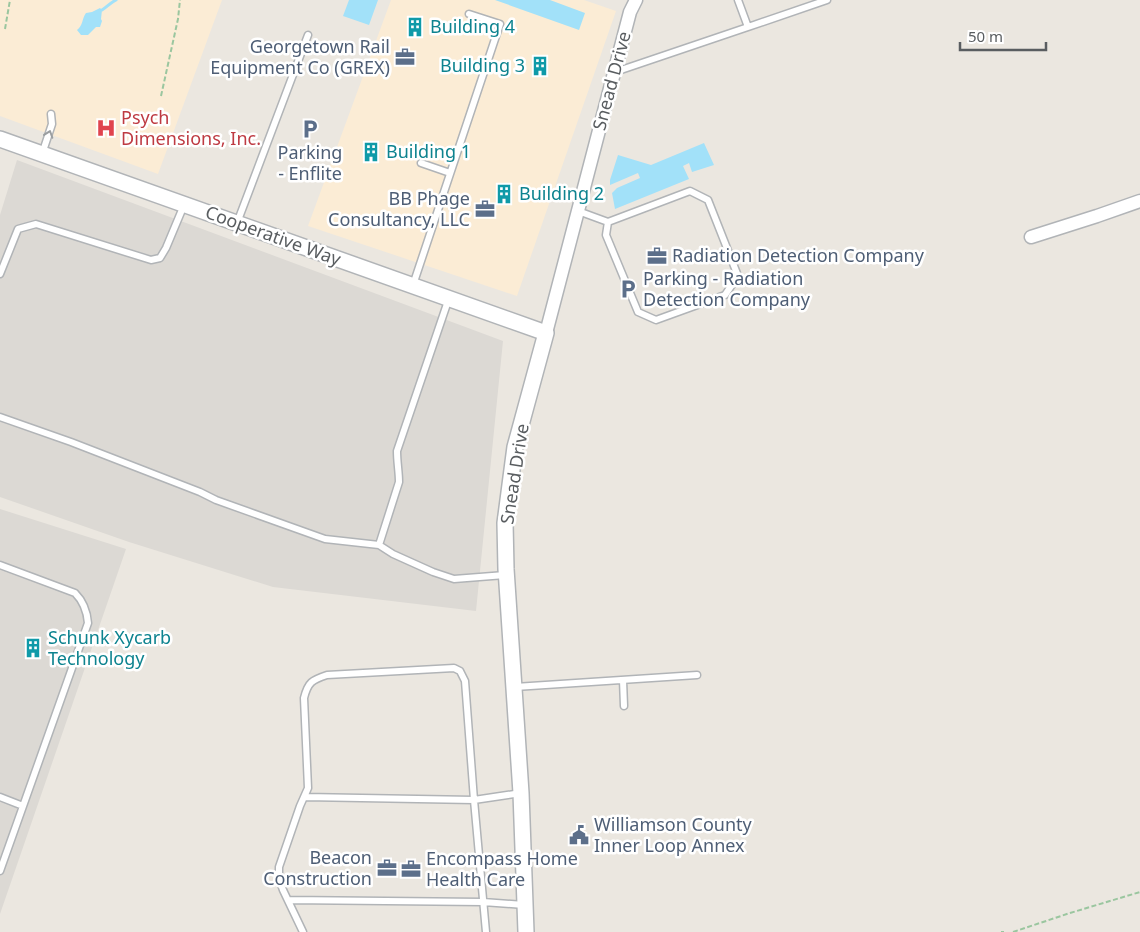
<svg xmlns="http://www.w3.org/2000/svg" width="1140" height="932" viewBox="0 0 1140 932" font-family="'Noto Sans',sans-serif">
  <rect width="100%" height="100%" fill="#ebe7e0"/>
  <!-- commercial -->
  <path fill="#fbecd5" d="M0,0H222L158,174L0,116Z
    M391,0H584L616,11L517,296L308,226Z"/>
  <!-- industrial -->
  <path fill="#dcd9d4" d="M17,160L503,341L476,611L273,587L129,542L0,497V215Z
    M0,509L126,549L0,914Z"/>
  <!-- water -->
  <path fill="#a2e1f9" d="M349,0H378L369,25L343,16Z
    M495,0H550L585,13L579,30Z
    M100,8L102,10L101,19L102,21L100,27H96L88,35H81L77,30C83,26 82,18 86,13L92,12Z
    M704,143L714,165L692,172L689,163L683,166L689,179L615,209L612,193L617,188L640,178L638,173L610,185V180L618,155L651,165Z"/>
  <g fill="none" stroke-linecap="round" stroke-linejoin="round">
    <!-- stream -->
    <path stroke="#a2e1f9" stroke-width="3" d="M102,10C107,7 110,3 116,0"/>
    <defs>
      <path id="service" d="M748,27L827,0
        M615,72L748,27L738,0
        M42,154L52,124L51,114
        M421,163L450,173
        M578,211L608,222L606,235L638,312L656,320L725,295L738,276L708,200L690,191L608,222
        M237,223L308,35
        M0,274L18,229L36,224L151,260L160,258L166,248L184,205
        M413,285L500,24L469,14
        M449,298L397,451C397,462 399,472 399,482L379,545L393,554L433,572L454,579L505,575
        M0,417L71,442L200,492L216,500L325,539L379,545
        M0,565L75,593C84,602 87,611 88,623L0,871
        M623,680L624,706
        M515,687L697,675
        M0,797L23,806
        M305,797L474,800L486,932
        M288,900L483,902L524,905
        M303,932L283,890L279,879V867L300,806L308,788L304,698C308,682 312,680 327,675L454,668L460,671L465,681L474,800L521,793"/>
      <path id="minor" d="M1031,237L1097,216L1140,201
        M546,333L630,12L636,0"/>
      <path id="tertiary" d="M0,139L546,333L515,447L505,523L506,569L521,793L526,932"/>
    </defs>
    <!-- service casing -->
    <use href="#service" stroke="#b1b4b7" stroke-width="9"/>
    <!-- minor casing -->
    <use href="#minor" stroke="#b1b4b7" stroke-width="15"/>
    <!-- tertiary casing -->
    <use href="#tertiary" stroke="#b1b4b7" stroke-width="18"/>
    <!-- path -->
    <path stroke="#9ac69f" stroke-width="2" stroke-dasharray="5 2.5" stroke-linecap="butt" d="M5,29L10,0
      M161,96L178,19L180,0
      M1001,932H1004
      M1013,932L1070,913L1140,892"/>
    <!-- service -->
    <use href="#service" stroke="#fff" stroke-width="6"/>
    <!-- minor -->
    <use href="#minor" stroke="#fff" stroke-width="12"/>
    <!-- tertiary -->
    <use href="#tertiary" stroke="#fff" stroke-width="15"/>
  </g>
  <!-- one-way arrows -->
  <defs><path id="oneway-chevron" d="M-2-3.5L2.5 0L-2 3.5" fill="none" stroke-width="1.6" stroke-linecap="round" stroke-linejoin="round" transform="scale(1.25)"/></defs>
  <use stroke="#9b9ea0" href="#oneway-chevron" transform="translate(49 134) rotate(-71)"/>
  <!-- icons -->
  <defs>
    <symbol id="building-bare" viewBox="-9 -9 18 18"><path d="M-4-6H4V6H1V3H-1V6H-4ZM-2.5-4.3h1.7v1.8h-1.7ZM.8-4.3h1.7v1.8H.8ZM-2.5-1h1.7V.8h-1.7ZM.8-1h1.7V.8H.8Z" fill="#0f9aa8" stroke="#fff" stroke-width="2.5" paint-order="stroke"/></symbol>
    <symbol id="office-bare" viewBox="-9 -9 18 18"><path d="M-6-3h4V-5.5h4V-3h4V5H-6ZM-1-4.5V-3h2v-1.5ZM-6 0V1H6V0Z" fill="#5c6f8a" stroke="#fff" stroke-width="2.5" paint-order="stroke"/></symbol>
    <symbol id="hospital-bare" viewBox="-9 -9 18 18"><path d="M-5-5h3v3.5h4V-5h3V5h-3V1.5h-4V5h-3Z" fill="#e0444e" stroke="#fff" stroke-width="2.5" paint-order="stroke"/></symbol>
    <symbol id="parking-bare" viewBox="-9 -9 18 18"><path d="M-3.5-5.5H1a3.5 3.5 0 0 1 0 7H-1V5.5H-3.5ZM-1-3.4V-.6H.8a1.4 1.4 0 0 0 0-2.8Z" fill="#5c6f8a" stroke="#fff" stroke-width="2.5" paint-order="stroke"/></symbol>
    <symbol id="civic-bare" viewBox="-9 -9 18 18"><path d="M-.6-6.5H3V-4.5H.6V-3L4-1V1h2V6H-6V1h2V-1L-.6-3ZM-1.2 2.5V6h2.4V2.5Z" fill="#5c6f8a" stroke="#fff" stroke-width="2.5" paint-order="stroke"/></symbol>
  </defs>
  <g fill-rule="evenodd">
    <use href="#building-bare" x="401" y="13" width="28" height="28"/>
    <use href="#office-bare" x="391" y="43" width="28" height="28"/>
    <use href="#building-bare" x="526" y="52" width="28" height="28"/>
    <use href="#hospital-bare" x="92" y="114" width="28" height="28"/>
    <use href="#parking-bare" x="296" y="115" width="28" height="28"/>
    <use href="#building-bare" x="357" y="138" width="28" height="28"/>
    <use href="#building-bare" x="490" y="180" width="28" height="28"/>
    <use href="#office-bare" x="471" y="195" width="28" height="28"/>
    <use href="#office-bare" x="643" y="242" width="28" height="28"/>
    <use href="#parking-bare" x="614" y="275" width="28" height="28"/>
    <use href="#building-bare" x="19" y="634" width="28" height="28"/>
    <use href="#civic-bare" x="565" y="821" width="28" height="28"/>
    <use href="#office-bare" x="373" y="854" width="28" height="28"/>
    <use href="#office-bare" x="397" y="855" width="28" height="28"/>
  </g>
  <g text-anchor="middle" stroke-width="5" stroke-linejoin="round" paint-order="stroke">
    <!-- culture labels -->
    <g font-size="18" fill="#0d838f" stroke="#fff" text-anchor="start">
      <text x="430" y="33">Building 4</text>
      <text x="525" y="72" text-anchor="end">Building 3</text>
      <text x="386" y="158">Building 1</text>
      <text x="519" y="200">Building 2</text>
      <text x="48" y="644">Schunk Xycarb<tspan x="48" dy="21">Technology</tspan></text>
    </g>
    <!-- service labels -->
    <g font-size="18" fill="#4e5e75" stroke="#fff" text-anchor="start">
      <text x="390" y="53" text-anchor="end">Georgetown Rail<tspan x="390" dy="21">Equipment Co (GREX)</tspan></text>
      <text x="310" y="159" text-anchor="middle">Parking<tspan x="310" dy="21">- Enflite</tspan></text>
      <text x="470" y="205" text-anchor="end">BB Phage<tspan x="470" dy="21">Consultancy, LLC</tspan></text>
      <text x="672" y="262">Radiation Detection Company</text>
      <text x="643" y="285">Parking - Radiation<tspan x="643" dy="21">Detection Company</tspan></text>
      <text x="594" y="831">Williamson County<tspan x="594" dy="21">Inner Loop Annex</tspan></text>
      <text x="372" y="864" text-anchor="end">Beacon<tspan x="372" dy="21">Construction</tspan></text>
      <text x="426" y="865">Encompass Home<tspan x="426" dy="21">Health Care</tspan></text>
    </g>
    <!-- street labels -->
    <g font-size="18" fill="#595d60" stroke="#fff">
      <text transform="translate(612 81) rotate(-75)" y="6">Snead Drive</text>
      <text transform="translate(273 236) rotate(20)" y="6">Cooperative Way</text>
      <text transform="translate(515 474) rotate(-81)" y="6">Snead Drive</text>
    </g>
    <!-- health labels -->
    <g font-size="18" fill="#be3a42" stroke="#fff" text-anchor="start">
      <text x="121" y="124">Psych<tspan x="121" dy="21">Dimensions, Inc.</tspan></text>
    </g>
  </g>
  <!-- scale -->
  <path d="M960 42v8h86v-8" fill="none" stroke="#595d60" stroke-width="2.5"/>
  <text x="968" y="42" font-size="15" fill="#595d60" stroke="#ffffff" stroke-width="4" paint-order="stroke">50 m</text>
</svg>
